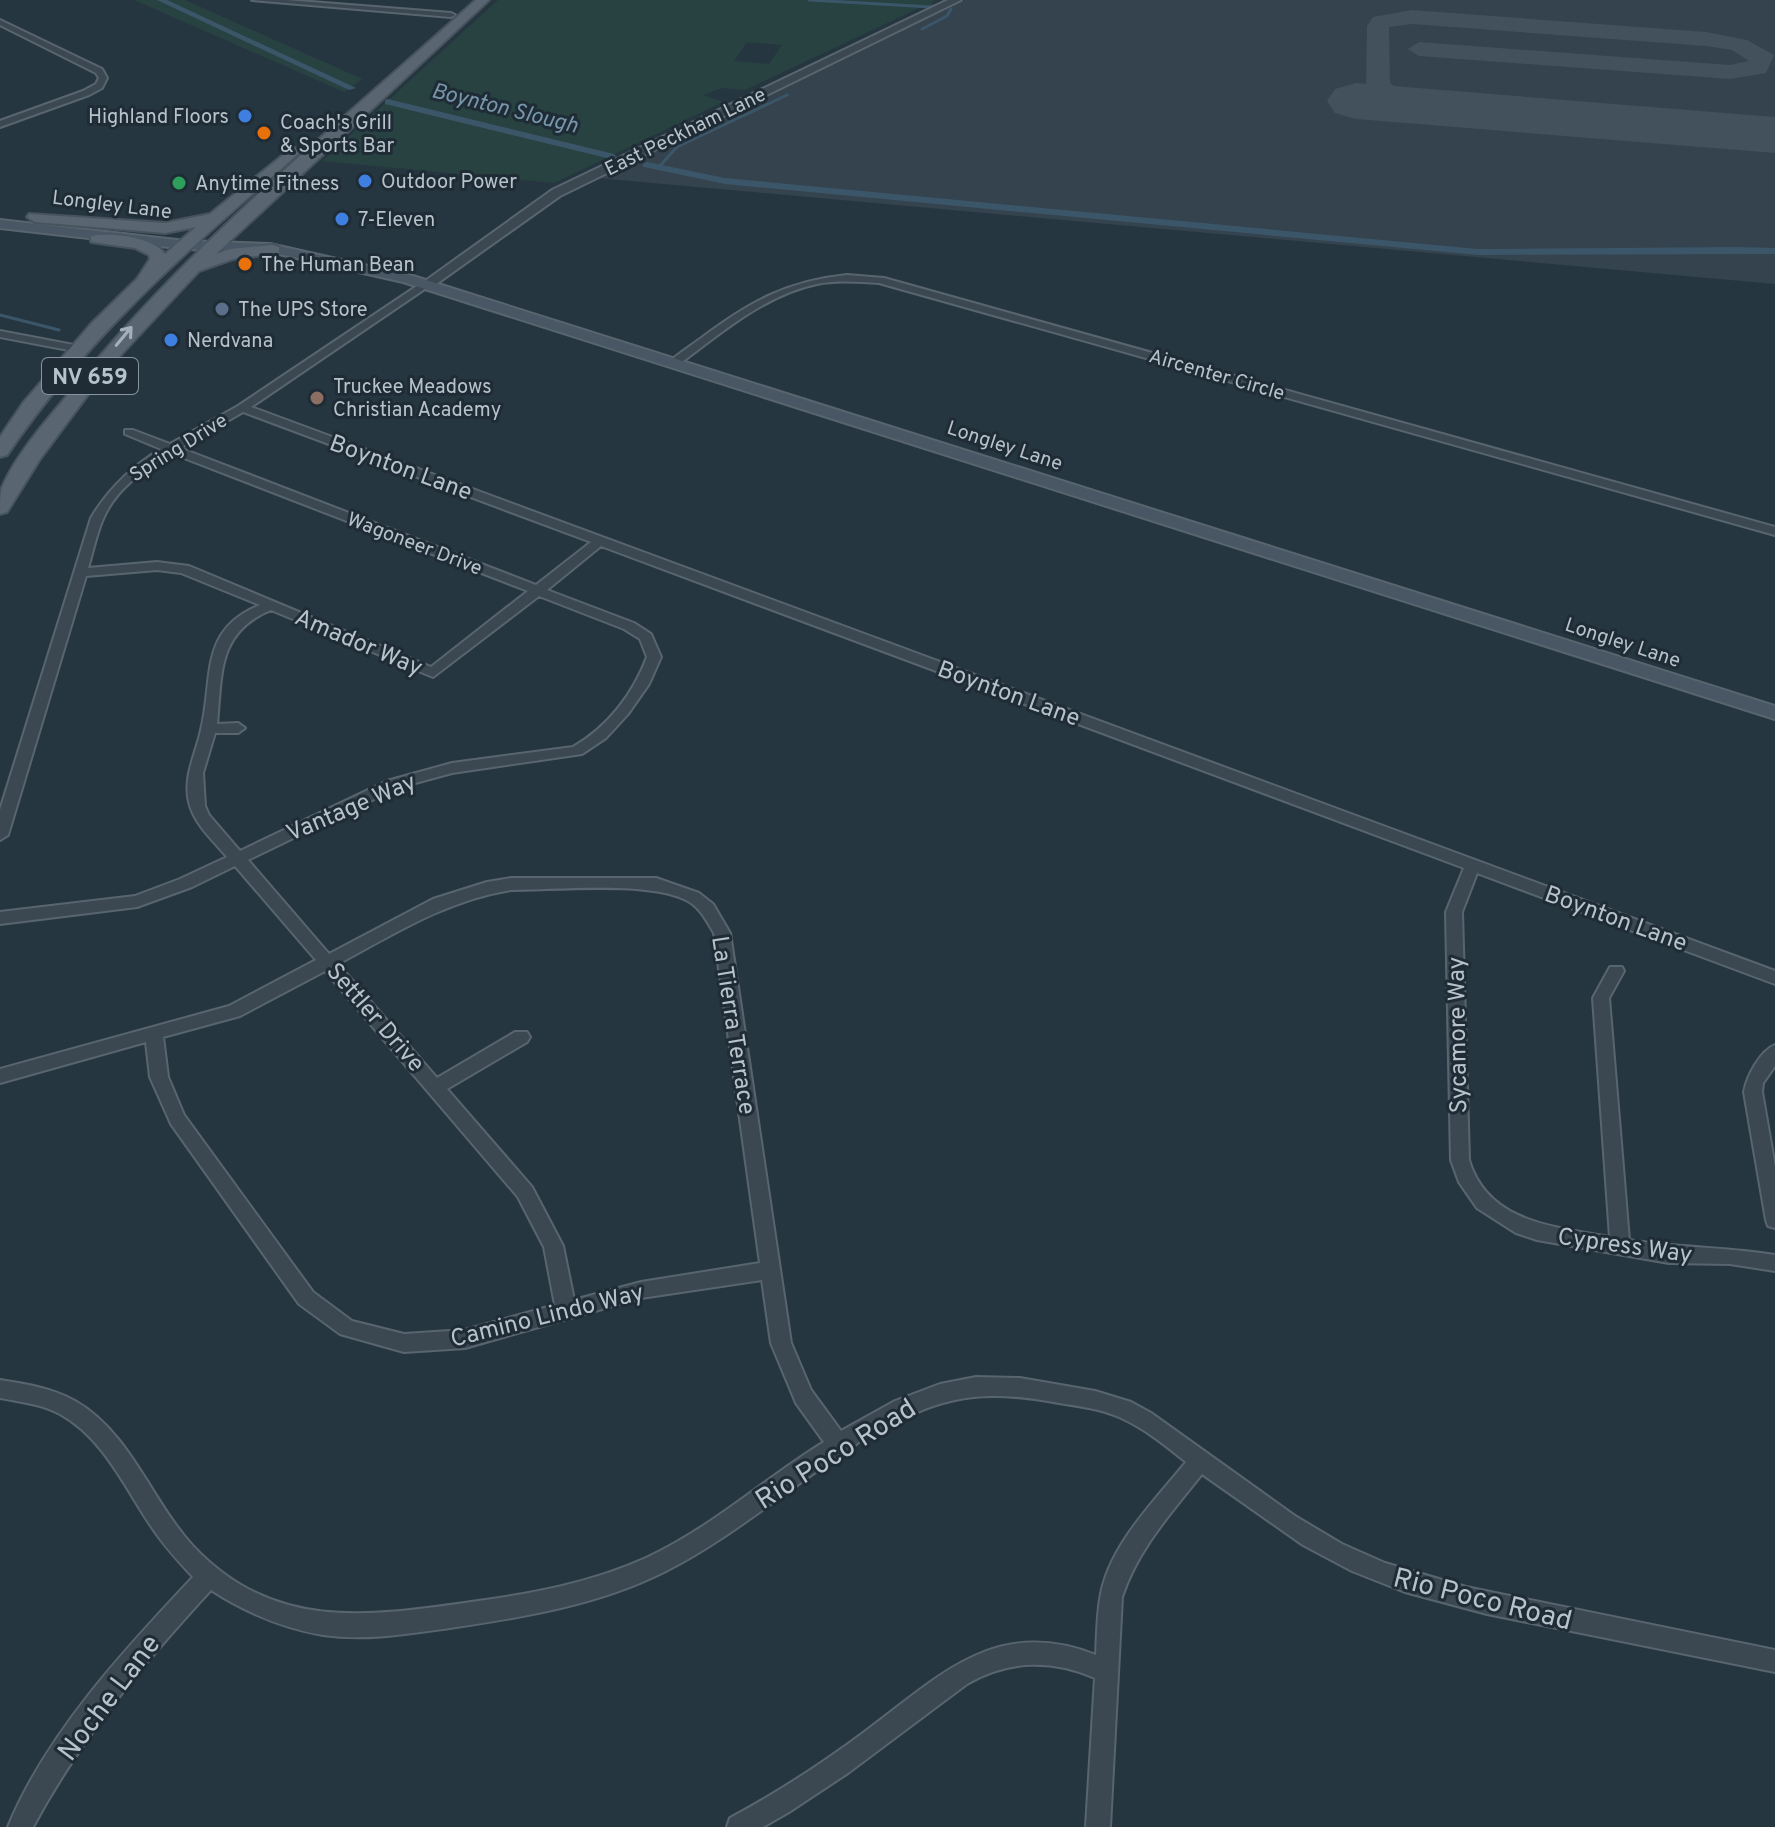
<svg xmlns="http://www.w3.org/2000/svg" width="1775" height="1827" viewBox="0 0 1775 1827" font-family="Overpass,sans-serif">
  <rect width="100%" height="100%" fill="#263641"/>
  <!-- airport -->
  <path fill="#35434e" d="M965,0H1775V284L597,178Z"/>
  <!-- green -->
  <path fill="#284241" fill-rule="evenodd" d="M134,0H185L362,79L344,92Z
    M498,0H936L931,3L936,5L919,8L745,90L722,88L703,95L723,102L554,183L322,161ZM747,42L782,45L769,64L734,61Z"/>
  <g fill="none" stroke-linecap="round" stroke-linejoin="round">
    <!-- stream -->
    <path stroke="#3c5669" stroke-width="3" d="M809,0L932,7
      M922,29L947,16L951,9
      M658,168L677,147L787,95
      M0,315L59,330"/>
    <!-- canal -->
    <path fill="#3c5669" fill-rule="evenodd" d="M157,0H167L356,88L349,90Z
      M388,99L614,154L616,156L611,159L385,104V100Z
      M647,162L725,178L1478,249L1738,247L1775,248V254L1478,255L725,184L644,167L642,165Z"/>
    <!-- taxiway -->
    <path fill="#42515c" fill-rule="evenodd" d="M1412,10L1706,32L1747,40L1774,55L1766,73L1730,79L1419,56L1408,49L1419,42L1730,65L1749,61L1732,50L1706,46L1412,24L1389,27L1390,83L1406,94L1443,102L1447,107L1443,112C1421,118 1380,105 1366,86L1367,26L1373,17Z"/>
    <!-- runway -->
    <path fill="#42515c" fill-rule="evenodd" d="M1356,83L1775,117V153L1356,119L1335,113L1327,101L1335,89Z"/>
    <defs>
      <path id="minor" d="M252,0H286L451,13L455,15L451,17Z
        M0,20L102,69L107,78L102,88L89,95L0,127V121L83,91L96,84L99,78L96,73L0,25Z
        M847,275L884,278L1775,527V535L879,283C859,282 838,280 817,284C764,295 720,334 678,365L668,363C679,353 692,345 704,336C751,301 788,281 847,275Z
        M423,282L432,284L251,407L1775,971V984L1477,873L1462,912L1469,1160C1488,1223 1555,1227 1610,1237L1593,998L1610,967H1622L1624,971L1609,998L1629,1240C1678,1248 1726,1247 1775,1255V1271L1730,1264L1669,1263L1537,1240L1516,1233L1477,1208L1459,1182L1451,1160L1446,912L1464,868L601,546L547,590L634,623L651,634L661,657L649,684L628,714L606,738L582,754L452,773L397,788L248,860L329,954L433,899L487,882L511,878H656L699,893L713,904L730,933L791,1343L811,1390L841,1431L895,1401L940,1384L976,1377L1020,1378L1095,1391L1131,1402L1151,1413L1295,1516L1342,1544L1385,1563L1466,1587L1775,1650V1672L1487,1614L1405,1592L1352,1571L1303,1545L1202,1474C1171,1513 1138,1549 1122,1597L1110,1827H1086L1095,1678C1052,1659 1007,1660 967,1684L848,1773L789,1812L763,1827H727L730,1818C777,1793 821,1764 863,1733C939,1677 995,1615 1096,1655C1097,1637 1097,1617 1100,1599C1108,1546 1154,1502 1186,1462C1165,1445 1144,1428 1119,1417C1101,1409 1079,1406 1059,1403C995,1391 951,1392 893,1424C879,1431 855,1440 847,1454L833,1460C778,1497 725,1541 666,1571C599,1605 524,1617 450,1628C407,1634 366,1641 323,1635C282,1628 245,1612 211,1590C143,1664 80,1739 33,1827H8C46,1734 125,1649 193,1577C179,1562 165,1547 153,1529C126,1490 104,1438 60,1414C41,1404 21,1402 0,1398V1380C26,1384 52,1388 75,1401C130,1432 152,1502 193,1546C273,1631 367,1617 471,1602C530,1594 591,1583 646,1558C711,1528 764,1479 824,1442L796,1403L771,1343L762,1280L641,1298L465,1348L404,1352L340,1334L299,1304L171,1124L150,1077L146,1042L0,1083V1069L229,1006L316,960L235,866L192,887L137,907L0,924V912L135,896L180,879L227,857C213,840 194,824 189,802C183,776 196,754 201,730C214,678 198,630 260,605L181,573L157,570L86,576L8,835L0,840V810L91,518C109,488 131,467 161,449L125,434V430H133L170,444L238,406ZM243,412L591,542L536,585L180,448ZM171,453L528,591L431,667L189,566L157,562L88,568C93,552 96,535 103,519C115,490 145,468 171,453ZM539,596L624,629L640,639L647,657C633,694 608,727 573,747L452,763L387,781L240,851L209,815L205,806L203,773L215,733H238L245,728L238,723L217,724C222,674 217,632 271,610L433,677ZM511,890C557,890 647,881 686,900C700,907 706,920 714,933L760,1263L641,1282L574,1300L563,1246L532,1187L447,1089L527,1042L530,1037L527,1032H515L437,1078L338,964C394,934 447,900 511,890ZM325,971L518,1197L544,1247L555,1305L465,1330L404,1334L352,1321L313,1292L184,1115L168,1077L163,1037L240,1016Z
        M0,331L79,346L84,349L79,352L0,337Z
        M1775,1045V1066L1763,1083L1762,1092L1775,1167V1228L1768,1226L1766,1220L1744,1092C1747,1076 1760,1051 1775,1045Z"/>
      <path id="tertiary" d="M948,0H961L560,196L432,287L421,284L552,190Z"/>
      <path id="secondary" d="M0,220L186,241L270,244L413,276L1775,706V719L403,282L270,252L186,249L0,228Z"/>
      <path id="primary" d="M476,0H489L216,254L230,249L273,245L279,247V253L233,259L199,271L104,373L40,459L7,512L0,514C0,507 0,497 1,490C15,455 47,420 71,391C188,245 337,125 476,0Z
        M293,147L300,151L298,154C187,251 91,332 7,455L0,457V437L23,403L91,324L137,279L150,259L149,255L135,248L91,242V236C110,232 154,237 165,254L196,227L165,233L35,222L27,217L29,214L165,223L210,214Z"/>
    </defs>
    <!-- minor casing -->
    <use href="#minor" stroke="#58656e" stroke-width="4"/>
    <!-- tertiary casing -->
    <use href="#tertiary" stroke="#58656e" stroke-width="4"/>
    <!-- secondary casing -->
    <use href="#secondary" stroke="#58656e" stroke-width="4"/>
    <!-- primary casing -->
    <use href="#primary" stroke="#47535d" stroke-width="4"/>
    <!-- minor -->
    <use href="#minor" fill="#3b4751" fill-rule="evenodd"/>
    <!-- tertiary -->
    <use href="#tertiary" fill="#3b4751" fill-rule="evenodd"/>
    <!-- secondary -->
    <use href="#secondary" fill="#495764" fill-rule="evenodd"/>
    <!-- primary -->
    <use href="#primary" fill="#596671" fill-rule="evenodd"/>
  </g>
  <!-- one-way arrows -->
  <defs><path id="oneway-shaft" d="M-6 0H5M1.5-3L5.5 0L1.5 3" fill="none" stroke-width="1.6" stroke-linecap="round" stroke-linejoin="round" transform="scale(2)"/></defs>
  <use stroke="#a4b0b9" href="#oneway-shaft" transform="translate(124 336) rotate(-50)"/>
  <!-- markers -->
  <g fill="#3f7fe0" stroke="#1f2c36" stroke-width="3">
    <circle cx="245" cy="116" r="8"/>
    <circle cx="365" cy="181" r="8"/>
    <circle cx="342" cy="219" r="8"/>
    <circle cx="171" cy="340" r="8"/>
  </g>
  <g fill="#e8710a" stroke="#1f2c36" stroke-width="3">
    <circle cx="264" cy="133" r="8"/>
    <circle cx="245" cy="264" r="8"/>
  </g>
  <circle fill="#2e9e5b" stroke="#1f2c36" stroke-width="3" cx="179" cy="183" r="8"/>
  <circle fill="#5c6f8a" stroke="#1f2c36" stroke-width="3" cx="222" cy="309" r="8"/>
  <circle fill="#8d6e63" stroke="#1f2c36" stroke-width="3" cx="317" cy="398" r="8"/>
  <g text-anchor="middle" stroke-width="6" stroke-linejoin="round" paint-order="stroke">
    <!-- far-poi labels -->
    <g font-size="20" fill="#b7c2cb" stroke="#1f2c36" text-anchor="start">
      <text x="229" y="123" text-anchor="end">Highland Floors</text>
      <text x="280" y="129">Coach's Grill<tspan x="280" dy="23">&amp; Sports Bar</tspan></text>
      <text x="381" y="188">Outdoor Power</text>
      <text x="195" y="190">Anytime Fitness</text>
      <text x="358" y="226">7-Eleven</text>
      <text x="261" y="271">The Human Bean</text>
      <text x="238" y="316">The UPS Store</text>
      <text x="187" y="347">Nerdvana</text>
      <text x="333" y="393">Truckee Meadows<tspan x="333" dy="23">Christian Academy</tspan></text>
    </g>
    <!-- far-street labels -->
    <g font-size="20" fill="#b7c2cb" stroke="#1f2c36">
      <text transform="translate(685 131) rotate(-26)" y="7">East Peckham Lane</text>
      <text transform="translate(112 204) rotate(7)" y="7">Longley Lane</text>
      <text transform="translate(1217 374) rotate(16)" y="7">Aircenter Circle</text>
      <text transform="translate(1005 445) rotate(18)" y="7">Longley Lane</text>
      <text transform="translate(178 447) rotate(-32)" y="7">Spring Drive</text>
      <text transform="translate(415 543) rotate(21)" y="7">Wagoneer Drive</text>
      <text transform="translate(1623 642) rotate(18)" y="7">Longley Lane</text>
    </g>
    <!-- far-water labels -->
    <g font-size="22" font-style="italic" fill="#7897ad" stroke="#1f2c36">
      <text transform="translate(505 107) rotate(14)" y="8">Boynton Slough</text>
    </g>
    <!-- shield labels -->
    <rect fill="#1f2c36" stroke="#89959e" stroke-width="2" x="42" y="358" width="96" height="36" rx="6"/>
    <g font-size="22" font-weight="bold" fill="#b7c2cb">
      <text x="90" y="384">NV 659</text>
    </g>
    <!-- street labels -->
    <g font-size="24" fill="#b7c2cb" stroke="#1f2c36">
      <text transform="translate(401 467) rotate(20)" y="8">Boynton Lane</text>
      <text transform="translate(359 642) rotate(23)" y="8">Amador Way</text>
      <text transform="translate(1009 693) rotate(20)" y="8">Boynton Lane</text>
      <text transform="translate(351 807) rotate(-23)" y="8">Vantage Way</text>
      <text transform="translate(1616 918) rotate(20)" y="8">Boynton Lane</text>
      <text transform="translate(376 1017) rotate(49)" y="8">Settler Drive</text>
      <text transform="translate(734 1025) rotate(81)" y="8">La Tierra Terrace</text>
      <text transform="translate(1457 1035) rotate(-91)" y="8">Sycamore Way</text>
      <text transform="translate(1625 1245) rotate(8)" y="8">Cypress Way</text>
      <text transform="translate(547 1315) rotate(-14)" y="8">Camino Lindo Way</text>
    </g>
    <!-- near-street labels -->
    <g font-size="28" fill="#b7c2cb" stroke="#1f2c36">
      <text transform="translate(835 1453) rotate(-32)" y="10">Rio Poco Road</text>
      <text transform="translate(1483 1598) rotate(14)" y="10">Rio Poco Road</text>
      <text transform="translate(108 1697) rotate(-53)" y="10">Noche Lane</text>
    </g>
  </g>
</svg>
